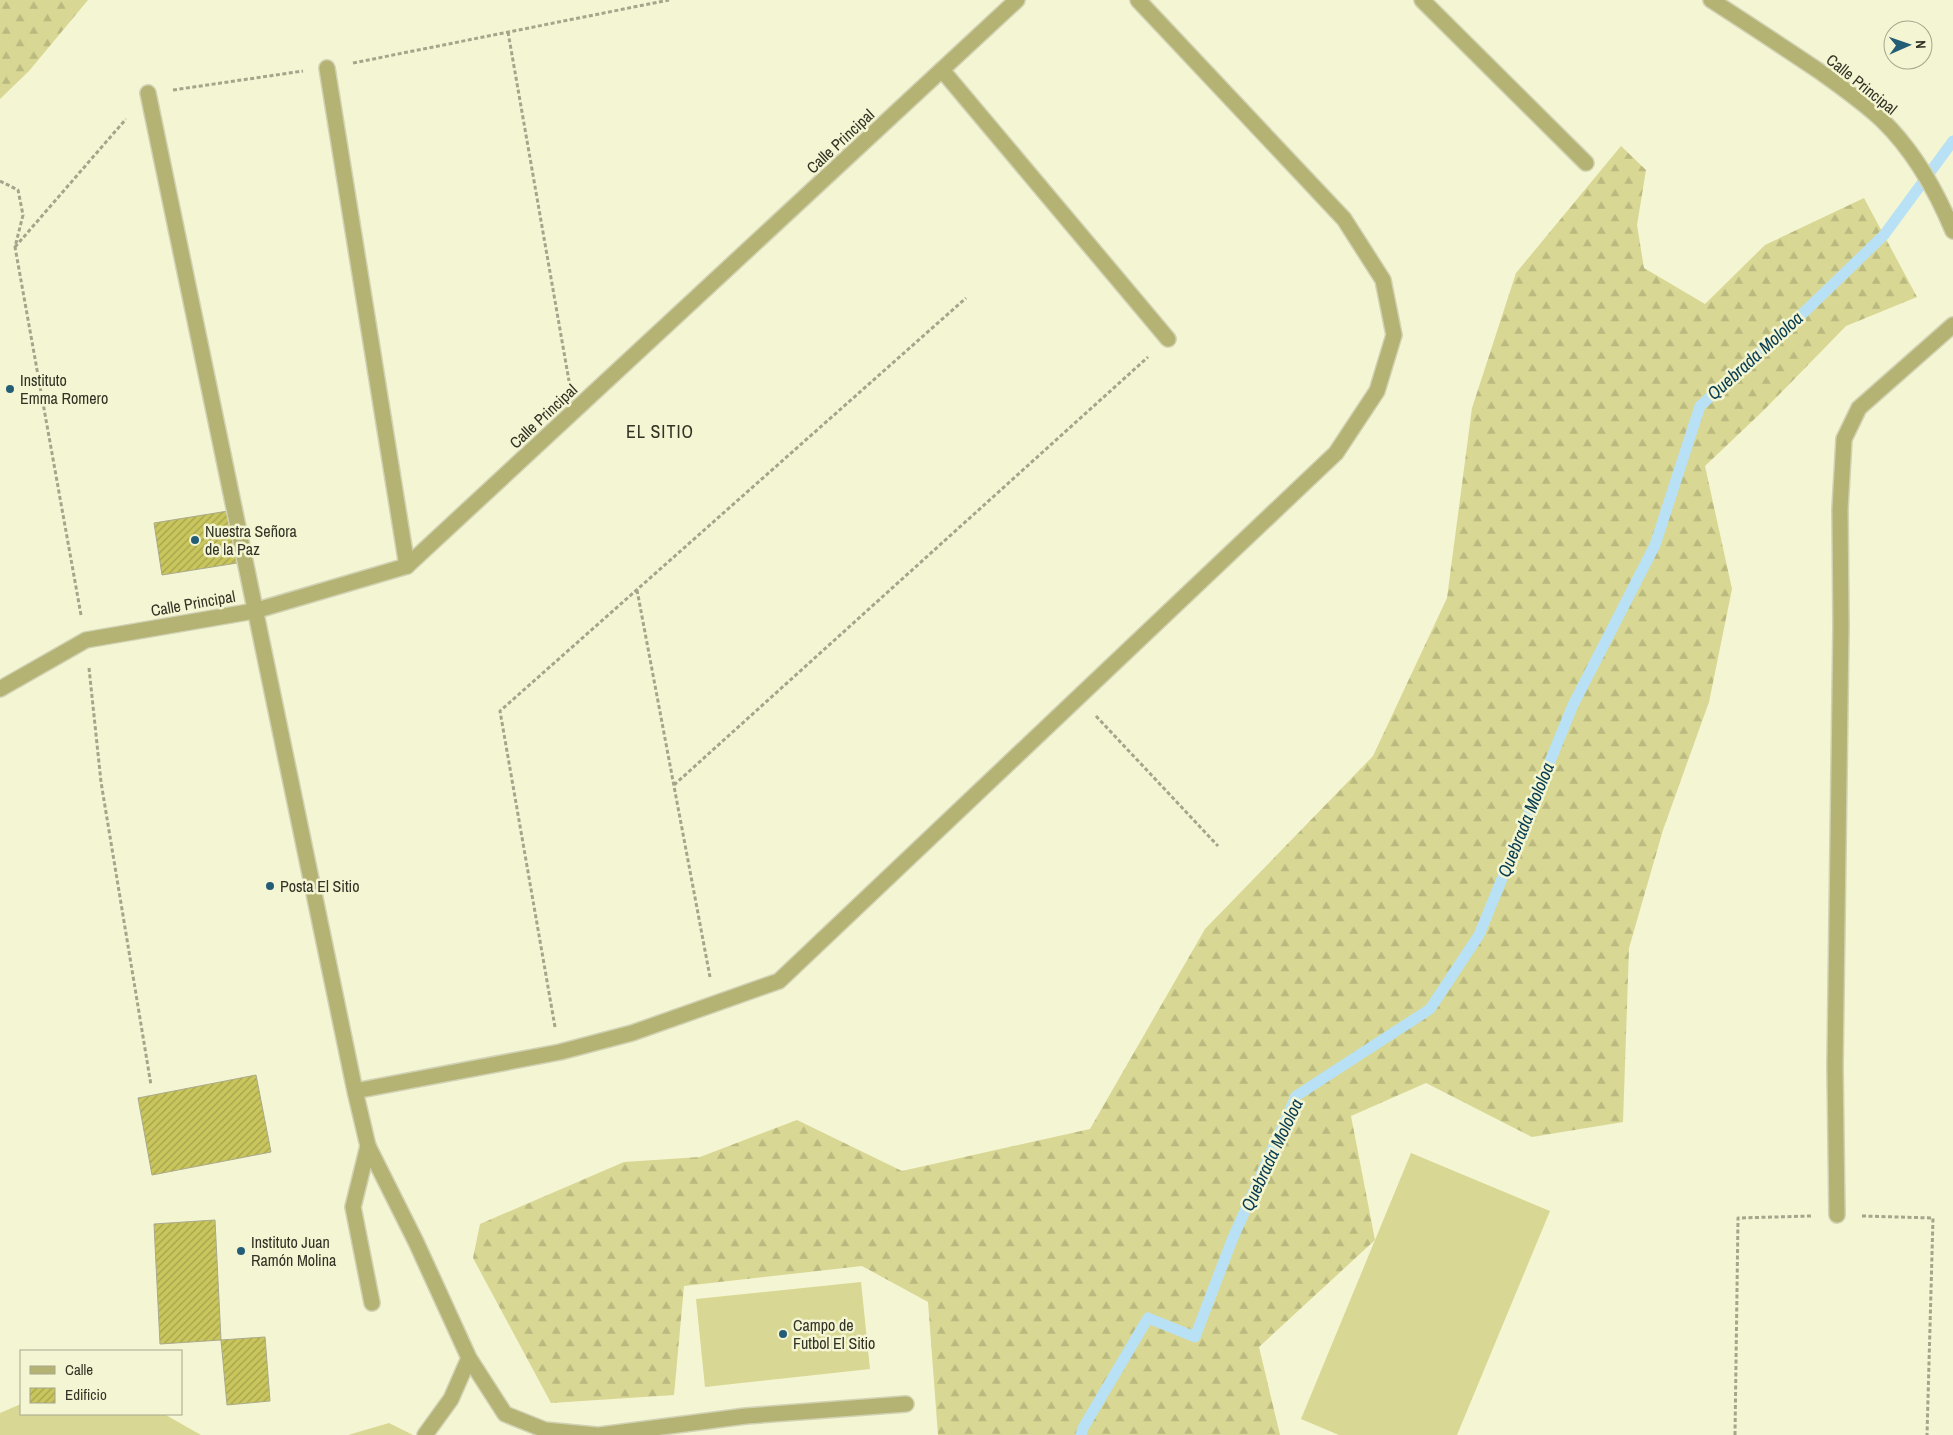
<svg xmlns="http://www.w3.org/2000/svg" width="1953" height="1435" viewBox="0 0 1953 1435" font-family="'Archivo Narrow',sans-serif">
  <defs>
    <pattern id="forest-firs" width="22" height="20" patternUnits="userSpaceOnUse" patternTransform="scale(1.25)"><rect width="22" height="20" fill="#d8d793"/><path d="M5 1l3.5 6h-7zM16 11l3.5 6h-7z" fill="#bab97f"/></pattern>
    <pattern id="building-hatch" width="6" height="6" patternUnits="userSpaceOnUse" patternTransform="scale(1.25)"><rect width="6" height="6" fill="#c9c65d"/><path d="M-1 1l2-2M0 6l6-6M5 7l2-2" fill="none" stroke="#a4a14d"/></pattern>
  </defs>
  <rect width="100%" height="100%" fill="#f4f5d3"/>
  <!-- grass -->
  <path fill="#d8d793" d="M1411,1153L1550,1211L1457,1435H1339L1301,1419Z
    M861,1282L870,1369L705,1387L696,1299Z
    M21,1404V1414H164L201,1435H0V1413Z
    M389,1423L413,1435H348Z"/>
  <!-- forest -->
  <path fill="url(#forest-firs)" d="M0,0H88L29,71L0,99Z
    M1621,146L1646,170L1637,225L1644,268L1705,304L1765,245L1864,198L1917,297L1846,326L1764,410L1705,466L1732,589L1709,702L1663,830L1629,948L1623,1122L1532,1137L1426,1083L1351,1116L1375,1240L1259,1347L1280,1435H938L928,1302L862,1266L684,1286L674,1395L551,1403L473,1258L480,1224L624,1162L700,1157L797,1120L902,1171L1090,1129L1205,929L1373,756L1447,598L1472,408L1516,273Z"/>
  <g fill="none" stroke-linecap="round" stroke-linejoin="round">
    <!-- stream -->
    <path stroke="#b9e1f6" stroke-width="11" d="M1081,1435L1083,1428L1148,1318L1195,1337L1232,1240L1296,1096L1430,1009L1479,935L1573,705L1655,545L1700,406L1798,318L1884,235L1953,141"/>
  </g>
  <!-- building -->
  <path fill="url(#building-hatch)" stroke="#aaaa8b" d="M228,511L237,563L162,575L154,523Z
    M256,1075L271,1152L152,1175L138,1098Z
    M215,1220L221,1340L160,1344L154,1224Z
    M265,1337L270,1401L227,1405L221,1340Z"/>
  <g fill="none" stroke-linecap="round" stroke-linejoin="round">
    <defs>
      <path id="service" d="M368,1146L353,1207L372,1303"/>
      <path id="minor" d="M1422,0L1586,163
        M327,68L407,566
        M942,70L1168,339
        M148,93L355,1091L368,1146L416,1242L469,1358L505,1414L545,1430L596,1435
        M355,1091L560,1052L632,1033L779,981L1336,453L1377,391L1394,335L1383,280L1344,219L1138,0
        M1837,1215L1835,1066L1841,626L1840,509L1844,439L1859,408L1953,325
        M425,1435L451,1399L469,1358
        M600,1435L746,1416L906,1404"/>
      <path id="tertiary" d="M1711,0C1747,23 1783,47 1819,71C1840,86 1863,102 1882,120C1914,151 1936,190 1953,231
        M0,689L86,640L254,611L407,566L1017,0"/>
    </defs>
    <!-- service casing -->
    <use href="#service" stroke="#d1d2b4" stroke-width="18"/>
    <!-- minor casing -->
    <use href="#minor" stroke="#d1d2b4" stroke-width="18"/>
    <!-- tertiary casing -->
    <use href="#tertiary" stroke="#d1d2b4" stroke-width="18"/>
    <!-- path -->
    <path stroke="#a4a58b" stroke-width="3" stroke-dasharray="4 2.5" stroke-linecap="butt" d="M508,32L569,381
      M353,63L669,0
      M173,90L303,71
      M0,181L18,190L23,215L15,247L81,615
      M15,247L126,119
      M637,590L710,977
      M89,668L101,782L151,1085
      M1096,716L1218,846
      M674,785L1148,357
      M555,1027L500,711L966,298
      M1862,1216L1933,1218L1927,1435
      M1735,1435L1738,1218L1811,1216"/>
    <!-- service -->
    <use href="#service" stroke="#b4b373" stroke-width="15"/>
    <!-- minor -->
    <use href="#minor" stroke="#b4b373" stroke-width="15"/>
    <!-- tertiary -->
    <use href="#tertiary" stroke="#b4b373" stroke-width="15"/>
  </g>
  <!-- markers -->
  <g fill="#245d76" stroke="#f4f5d3" stroke-width="2">
    <circle cx="10" cy="389" r="5"/>
    <circle cx="195" cy="540" r="5"/>
    <circle cx="270" cy="886" r="5"/>
    <circle cx="241" cy="1251" r="5"/>
    <circle cx="783" cy="1334" r="5"/>
  </g>
  <g text-anchor="middle" stroke-width="5" stroke-linejoin="round" paint-order="stroke">
    <!-- street labels -->
    <g font-size="16" fill="#323225" stroke="#f4f5d3">
      <text transform="translate(1862 84) rotate(39)" y="6">Calle Principal</text>
      <text transform="translate(840 141) rotate(-43)" y="6">Calle Principal</text>
      <text transform="translate(543 416) rotate(-43)" y="6">Calle Principal</text>
      <text transform="translate(193 603) rotate(-10)" y="6">Calle Principal</text>
    </g>
    <!-- poi labels -->
    <g font-size="16" fill="#323225" stroke="#f4f5d3" text-anchor="start">
      <text x="20" y="386">Instituto<tspan x="20" dy="18">Emma Romero</tspan></text>
      <text x="205" y="537">Nuestra Señora<tspan x="205" dy="18">de la Paz</tspan></text>
      <text x="280" y="892">Posta El Sitio</text>
      <text x="251" y="1248">Instituto Juan<tspan x="251" dy="18">Ramón Molina</tspan></text>
      <text x="793" y="1331">Campo de<tspan x="793" dy="18">Futbol El Sitio</tspan></text>
    </g>
    <!-- water labels -->
    <g font-size="18" font-style="italic" fill="#063b50" stroke="#f4f5d3">
      <text transform="translate(1755 356) rotate(-42)" y="6">Quebrada Mololoa</text>
      <text transform="translate(1526 820) rotate(-68)" y="6">Quebrada Mololoa</text>
      <text transform="translate(1272 1155) rotate(-65)" y="6">Quebrada Mololoa</text>
    </g>
    <!-- neighbourhood labels -->
    <g font-size="18" letter-spacing="1" fill="#323225" stroke="#f4f5d3">
      <text x="660" y="438">EL SITIO</text>
    </g>
  </g>
  <!-- legend -->
  <rect x="20" y="1350" width="162" height="65" fill="#f4f5d3" stroke="#a6a78d"/>
  <rect x="30" y="1366" width="25" height="8" fill="#b4b373" stroke="#a6a78d"/>
  <text x="65" y="1375" font-size="15" fill="#323225">Calle</text>
  <rect x="30" y="1388" width="25" height="15" fill="url(#building-hatch)" stroke="#a6a78d"/>
  <text x="65" y="1400" font-size="15" fill="#323225">Edificio</text>
  <!-- north arrow -->
  <g transform="translate(1908 45) rotate(88)"><circle r="24" fill="#f4f5d3" stroke="#a6a78d"/>
  <path d="M0-4L9 19L0 12L-9 19Z" fill="#245d76"/>
  <text y="-8" font-size="14" font-weight="bold" text-anchor="middle" fill="#323225">N</text>
  </g>
</svg>
